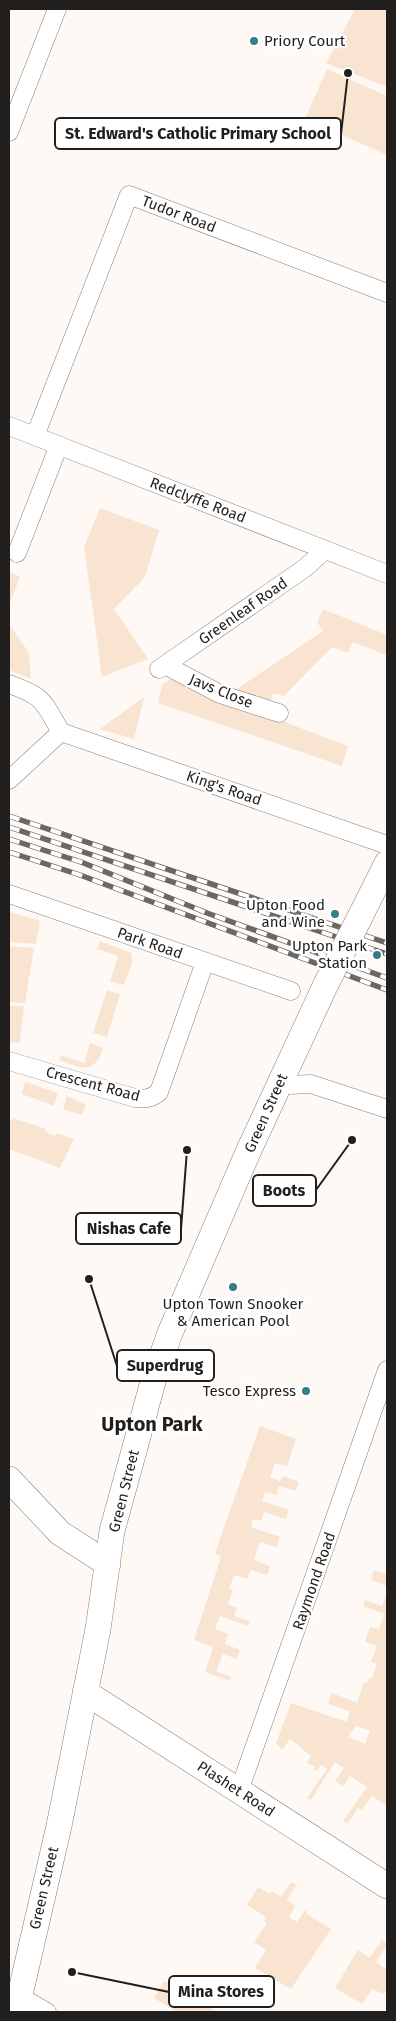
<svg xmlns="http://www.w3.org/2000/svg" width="396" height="2021" viewBox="0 0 396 2021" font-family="'Fira Sans',sans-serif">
  <rect width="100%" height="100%" fill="#fef9f5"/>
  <!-- green -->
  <path fill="#f9e3d1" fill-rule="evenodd" d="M355,9H387V87L326,63Z
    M327,69L387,96V155L305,119Z
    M100,508L159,530L145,577L114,609L148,659L102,677L84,547Z
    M9,572L20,577L9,606Z
    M323,609L387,635L386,655L353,642L348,653L332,647L284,696L273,693L270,704L231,693L323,631L317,622Z
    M9,624L29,653L31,679L9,670Z
    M170,679L348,746L342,766L158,703L162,685Z
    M144,697L134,739L100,729Z
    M9,912L40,921L36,944L9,942Z
    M100,941L131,953L132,963L124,985L110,981L118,956L97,949Z
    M9,946L34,948L25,1003L9,1002Z
    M107,990L120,994L107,1037L93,1033Z
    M9,1006H24L20,1043L9,1042Z
    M90,1043L103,1048C94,1076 81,1068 59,1060L60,1055L84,1063Z
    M25,1082L58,1093L54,1106L22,1094Z
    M67,1096L86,1105L82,1115L63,1109Z
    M13,1118L46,1129L45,1132L56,1136L57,1133L74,1139L60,1168L9,1149V1120L12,1121Z
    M260,1426L296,1439L287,1466L275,1463L270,1477L280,1481L283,1476L299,1482L296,1491L279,1486L276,1495L265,1492L262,1501L289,1510L286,1519L264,1512L261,1521L253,1519L251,1527L280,1537L277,1547L260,1542L254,1560L270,1566L267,1575L251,1570L247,1579L234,1575L229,1589L233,1590L228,1604L237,1608L234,1616L250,1621L248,1626L220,1616L215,1629L228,1634L225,1644L240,1650L237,1659L223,1654L216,1671L231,1677L230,1681L205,1672L213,1647L194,1640L221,1557L215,1553Z
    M374,1570L387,1575V1586L371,1580Z
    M387,1592V1806L372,1796L362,1810L358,1808L347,1824L343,1821L367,1787L350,1776L343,1786L335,1781L344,1768L335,1762L311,1800L307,1798L327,1769L321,1765L317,1771L314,1769L315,1767L307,1763L311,1756L290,1739L282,1750L276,1743L291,1703L347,1722L350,1711L328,1704L332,1693L357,1703L364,1682L367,1683L369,1678H372L377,1664L371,1662L377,1646L365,1642L370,1627L379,1629L384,1614L363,1606L365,1600L382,1606ZM356,1726L370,1730L365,1744L348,1737Z
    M291,1882L296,1885L287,1900L295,1906L289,1917L297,1922L305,1910L307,1914L331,1929L291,1989L255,1968L266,1950L254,1942L267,1923L264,1921L266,1917L247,1905L258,1887L270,1894L272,1891L281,1897Z
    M382,1939L387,1945L376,1962L387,1970V1989L384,1994L372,1989L362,2004L335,1988L358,1950L370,1958Z
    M164,1981L217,2012H177L154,1998Z"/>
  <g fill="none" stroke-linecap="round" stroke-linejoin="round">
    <defs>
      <path id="minor" d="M9,132L57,9
        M9,426L387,574
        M35,436L129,195L387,293
        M17,553L59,445
        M165,665L220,694L279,713
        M159,669L305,568L325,550
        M9,684C45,697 42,700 61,732L387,845
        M9,780L61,732
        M9,894L291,991
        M9,1061L135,1098C145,1099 151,1099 159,1092L205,962
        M279,1083L289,1085L311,1084L387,1109
        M239,1791L387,1370
        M19,1996L47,2012"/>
      <path id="secondary" d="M361,915L387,863
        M9,1479L60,1533L108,1564
        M85,1692L387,1886
        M16,2012L59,1826L98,1629L112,1531L154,1378L170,1333L249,1150L326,984"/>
    </defs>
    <!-- minor casing -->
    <use href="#minor" stroke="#84807d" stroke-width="19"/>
    <!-- secondary casing -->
    <use href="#secondary" stroke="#84807d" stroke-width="26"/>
    <!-- minor -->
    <use href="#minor" stroke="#fff" stroke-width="18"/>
    <!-- secondary -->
    <use href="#secondary" stroke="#fff" stroke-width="25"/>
    <defs>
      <path id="rail" d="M9,816L387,943
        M9,827L387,954
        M9,839L81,862L207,913L387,978
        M9,852L80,875L387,990"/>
    </defs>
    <!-- rail casing -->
    <use href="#rail" stroke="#6a6765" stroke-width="5.5"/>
    <!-- rail -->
    <use href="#rail" stroke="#fff" stroke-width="4" stroke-dasharray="11" stroke-linecap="butt"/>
    <defs>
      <path id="secondary-bridge" d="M326,984L361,915"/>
    </defs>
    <!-- secondary-bridge casing -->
    <use href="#secondary-bridge" stroke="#84807d" stroke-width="26" stroke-linecap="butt"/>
    <!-- secondary-bridge -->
    <use href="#secondary-bridge" stroke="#fff" stroke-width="25"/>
  </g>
  <!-- markers -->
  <g fill="#377c89" stroke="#fff" stroke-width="2">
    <circle cx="254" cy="41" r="5"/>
    <circle cx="335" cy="914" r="5"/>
    <circle cx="377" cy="955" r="5"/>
    <circle cx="233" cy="1287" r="5"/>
    <circle cx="306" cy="1391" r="5"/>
  </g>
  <g text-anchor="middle" stroke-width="5" stroke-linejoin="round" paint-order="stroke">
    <!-- poi labels -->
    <g font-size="15" fill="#211f1e" stroke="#fff" text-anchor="end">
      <text x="264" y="46" text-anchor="start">Priory Court</text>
      <text x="325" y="910">Upton Food<tspan x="325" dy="17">and Wine</tspan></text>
      <text x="367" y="951">Upton Park<tspan x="367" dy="17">Station</tspan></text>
      <text x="233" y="1309" text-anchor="middle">Upton Town Snooker<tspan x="233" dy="17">&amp; American Pool</tspan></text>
      <text x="296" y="1396">Tesco Express</text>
    </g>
    <!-- street labels -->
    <g font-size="15" fill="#211f1e" stroke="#fff">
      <text transform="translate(179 214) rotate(21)" y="5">Tudor Road</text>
      <text transform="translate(198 500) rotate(21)" y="5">Redclyffe Road</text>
      <text transform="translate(243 611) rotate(-35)" y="5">Greenleaf Road</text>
      <text transform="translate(221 691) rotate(22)" y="5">Javs Close</text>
      <text transform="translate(224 788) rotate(19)" y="5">King's Road</text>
      <text transform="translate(150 943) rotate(19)" y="5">Park Road</text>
      <text transform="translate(93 1084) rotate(15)" y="5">Crescent Road</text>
      <text transform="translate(266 1113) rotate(-66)" y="5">Green Street</text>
      <text transform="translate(124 1491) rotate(-76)" y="5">Green Street</text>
      <text transform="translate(314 1581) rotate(-71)" y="5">Raymond Road</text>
      <text transform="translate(236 1789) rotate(33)" y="5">Plashet Road</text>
      <text transform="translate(44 1888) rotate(-77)" y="5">Green Street</text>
    </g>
    <!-- district labels -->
    <g font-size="20" font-weight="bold" fill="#211f1e" stroke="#fff">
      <text x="152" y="1431">Upton Park</text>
    </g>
  </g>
  <!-- callouts -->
  <path fill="none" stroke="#211f1e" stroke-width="2" d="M348 73L341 134M352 1140L316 1190M187 1150L181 1229M89 1279L117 1366M72 1972L169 1992"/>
  <g fill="#211f1e" stroke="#fff" stroke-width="2">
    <circle cx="348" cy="73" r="5"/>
    <circle cx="352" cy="1140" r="5"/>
    <circle cx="187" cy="1150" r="5"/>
    <circle cx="89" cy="1279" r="5"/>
    <circle cx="72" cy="1972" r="5"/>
  </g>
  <g fill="#fff" stroke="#211f1e" stroke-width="2">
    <rect x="55" y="118" width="286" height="31" rx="5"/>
    <rect x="253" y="1175" width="63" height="31" rx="5"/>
    <rect x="76" y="1213" width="105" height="31" rx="5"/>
    <rect x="117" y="1350" width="97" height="31" rx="5"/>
    <rect x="169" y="1976" width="105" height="31" rx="5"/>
  </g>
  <g font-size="16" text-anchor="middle" font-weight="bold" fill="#211f1e">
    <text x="198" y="139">St. Edward's Catholic Primary School</text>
    <text x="284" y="1196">Boots</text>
    <text x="129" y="1234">Nishas Cafe</text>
    <text x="165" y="1371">Superdrug</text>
    <text x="221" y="1997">Mina Stores</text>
  </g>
  <!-- border -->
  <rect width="396" height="2021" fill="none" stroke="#211f1e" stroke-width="20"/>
</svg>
